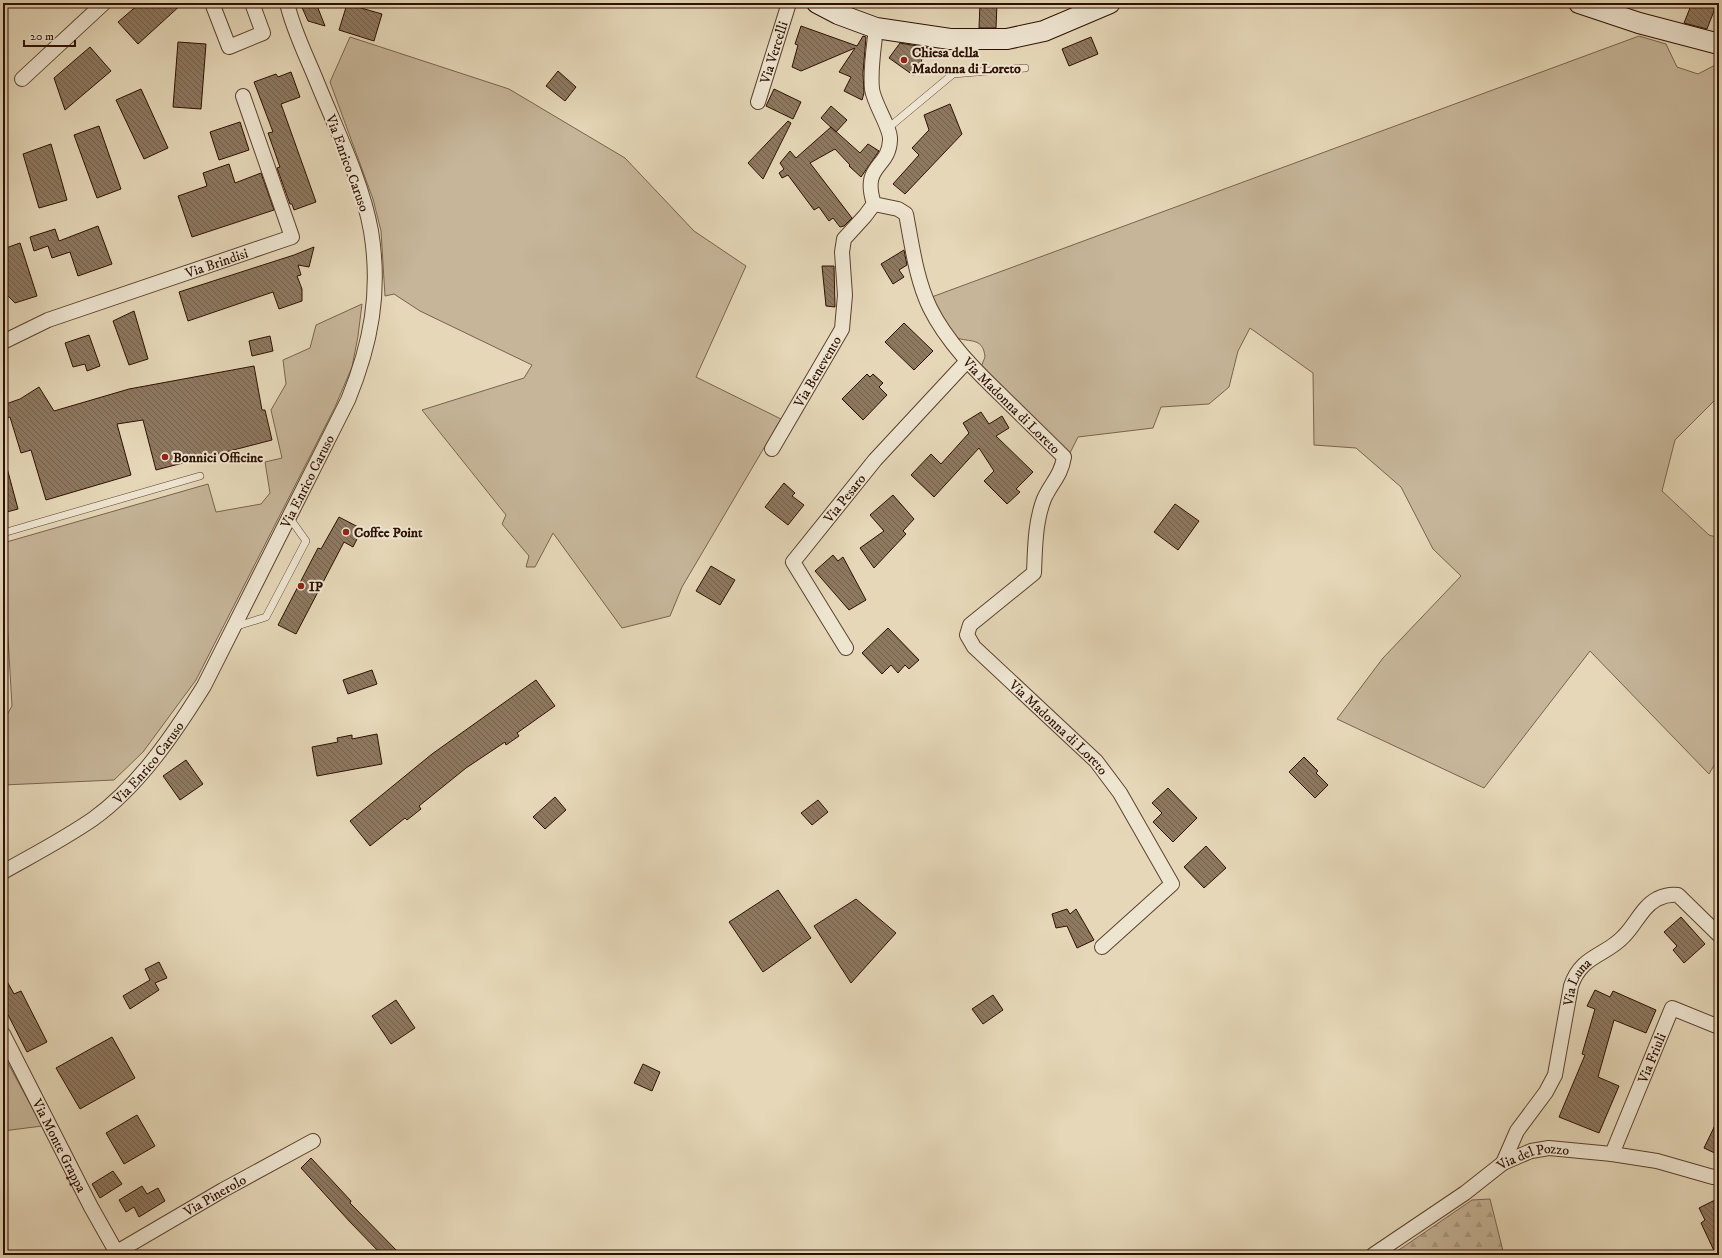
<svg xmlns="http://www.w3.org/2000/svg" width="1722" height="1258" viewBox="0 0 1722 1258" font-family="'IM FELL DW Pica',serif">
  <defs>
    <pattern id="forest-firs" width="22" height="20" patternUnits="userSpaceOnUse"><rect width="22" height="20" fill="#c6b599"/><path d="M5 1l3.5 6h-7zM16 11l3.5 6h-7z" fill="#aa9b82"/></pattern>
    <pattern id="building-back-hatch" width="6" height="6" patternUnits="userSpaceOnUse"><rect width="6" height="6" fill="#8d7860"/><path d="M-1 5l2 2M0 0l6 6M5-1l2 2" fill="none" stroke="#74614d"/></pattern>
  </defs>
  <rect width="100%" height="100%" fill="#e5d7b8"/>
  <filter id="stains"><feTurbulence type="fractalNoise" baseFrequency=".005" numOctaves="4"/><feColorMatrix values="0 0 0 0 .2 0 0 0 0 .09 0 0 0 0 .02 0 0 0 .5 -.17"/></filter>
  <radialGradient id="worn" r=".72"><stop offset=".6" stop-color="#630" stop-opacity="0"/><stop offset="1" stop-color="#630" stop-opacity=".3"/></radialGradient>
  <!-- grass -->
  <path fill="#c6b599" stroke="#7a634c" d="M1639,36L1666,44L1677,67L1698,74L1719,63V396L1675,440L1662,491L1709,535L1719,538V757L1709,774L1590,651L1484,788L1337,719L1383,658L1461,576L1433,549L1401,487L1356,448L1314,445L1313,373L1250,328L1238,351L1229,387L1209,404L1161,407L1153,428L1078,437L1070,453L1018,405L981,367L985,357C983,335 967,344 953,336L929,298Z
    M350,37L509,89L625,158L694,231L746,266L696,377L781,419L682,587L670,616L622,628L553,533L535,567H526L529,556L502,524L506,515L422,410L524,378L532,365L420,311L394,294L385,296L381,231L373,199L330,82Z
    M362,304L358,336L352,367L335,407L196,680L143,752L114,780L3,785V722L12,706L7,620L3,619V543L208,484L216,512L261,504L270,493L265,462L282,458L271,410L286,384L283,360L310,348L316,325Z
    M3,1054L42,1126L3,1131Z"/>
  <!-- forest -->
  <path fill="url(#forest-firs)" stroke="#7a634c" d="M1490,1199L1504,1255H1394L1396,1252L1472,1200Z"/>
  <!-- building -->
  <path fill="url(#building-back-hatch)" stroke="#2e1100" d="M140,3H183L138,44L118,22Z
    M300,3H316L325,26L308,21Z
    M980,3H997L996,28H979Z
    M1692,3H1717L1707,29L1684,23Z
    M347,4L382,14L374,41L339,30Z
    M801,26L857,46L863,36L866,37L863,73L864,93L862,100L844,91L851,77L839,72L855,48L801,71L792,67L798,45L795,44Z
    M1091,37L1098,54L1069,66L1062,49Z
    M178,42L206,44L201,109L173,107Z
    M900,43L929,48L922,57L920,73L913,75L889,58Z
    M90,47L111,71L65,110L54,78Z
    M558,71L576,87L565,101L546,86Z
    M291,72L300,97L281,104L316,202L294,210L292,204H290L277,168L280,167L268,133L273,132L254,82L276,74L278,77Z
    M141,89L168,148L144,159L116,100Z
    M774,89L801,102L793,119L766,106Z
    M950,104L962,134L905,194L893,184L919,155L912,148L929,130L924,115Z
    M831,106L847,120L836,132L821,118Z
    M788,121L791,123L763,179L748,163Z
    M240,122L249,150L219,160L210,132Z
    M99,126L121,189L97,198L74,135Z
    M831,127L860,153L868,144L879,151L861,177L849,166L850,165L835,149L810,163L852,218L844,226L840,227L833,218L829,221L819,207L814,210L788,175L782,178L779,173L784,169L780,163L790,151L796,158Z
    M51,144L67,200L39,208L23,154Z
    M229,164L235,183L261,173L274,210L192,237L178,196L207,186L203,173Z
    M98,226L112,264L78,276L70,252L52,258L48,246L34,251L30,237L55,229L59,241Z
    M20,243L37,296L15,303L3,291V249Z
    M314,247L309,267L298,265L301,275L297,276L302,289V301L279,309L273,292L188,321L179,292L294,255Z
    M904,250L907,265L899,270L904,277L893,284L881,264Z
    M822,266H834L835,307L826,306Z
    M134,311L148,359L129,365L113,321Z
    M904,323L933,351L914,370L885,342Z
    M89,335L100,366L87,371L85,364L73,367L65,343Z
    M270,336L273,351L252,356L249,341Z
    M254,366L262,410H265L272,440L156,470L143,420L117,424L131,475L46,500L31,450L21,453L10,417L3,420V405L20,399L39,387L54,411L129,389Z
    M867,374L870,377L873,374L883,383L879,387L887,395L863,420L842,399Z
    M981,412L989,424L1002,416L1009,428L996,436L1033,472L1016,489L1020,492L1007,504L984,481L994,471L979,448L934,497L911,475L931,454L941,464L969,433L963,423Z
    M3,468H7L18,509L3,513Z
    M784,483L795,493L792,496L804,505L788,525L765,507Z
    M893,495L914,519L903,531L906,534L874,568L860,548L884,531L870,515Z
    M1175,504L1199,521L1178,550L1154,532Z
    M339,517L362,529L353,547L344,542L296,634L278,625L318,548L321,549Z
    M833,555L838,561L843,557L866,600L849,610L815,571Z
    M711,566L735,580L720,605L696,591Z
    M888,628L919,660L909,669L905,665L898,673L891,665L882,674L862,653Z
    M372,670L377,684L348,694L343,680Z
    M536,680L555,706L517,733L519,736L506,745L505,742L466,768L419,806L421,809L407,820L405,818L370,846L350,821L432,754Z
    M377,734L382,764L317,776L312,747L338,742L337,738L352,735V739Z
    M1304,757L1318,771L1316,773L1328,785L1315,798L1289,772Z
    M186,760L203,784L180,800L163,776Z
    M1168,788L1197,818L1173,842L1153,822L1162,813L1152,803Z
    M555,797L566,810L545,829L533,817Z
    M818,800L828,812L812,825L801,813Z
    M1206,846L1226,868L1204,888L1184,867Z
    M778,890L811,938L763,972L729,922Z
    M856,899L896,933L851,983L814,926Z
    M1067,909L1070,914L1076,909L1094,940L1077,948L1067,926L1056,928L1052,914Z
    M1681,917L1705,944L1684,963L1673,950L1677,946L1664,932Z
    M159,962L167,978L155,983L159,990L130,1009L123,996L150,980L145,969Z
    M3,974L14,994L21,991L47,1042L27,1052L3,1005Z
    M1595,990L1610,997L1613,991L1656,1010L1646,1033L1614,1020L1598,1077L1619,1086L1599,1133L1559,1117L1585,1055L1582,1054L1595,1009L1587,1006Z
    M993,995L1003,1010L983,1024L972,1009Z
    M396,1000L415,1028L391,1044L372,1016Z
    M112,1037L135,1078L80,1109L56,1068Z
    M643,1064L660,1072L652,1091L634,1083Z
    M137,1115L155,1146L124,1164L106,1133Z
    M1719,1117V1155L1704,1148Z
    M311,1158L351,1201L350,1203L401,1255H382L350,1222L301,1168Z
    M113,1171L122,1184L100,1198L92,1184Z
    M142,1186L147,1194L158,1188L165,1201L139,1217L134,1207L126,1212L119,1200Z
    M1719,1198V1255H1716L1701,1223L1705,1220L1699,1208Z"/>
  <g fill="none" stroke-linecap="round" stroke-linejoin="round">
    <defs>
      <path id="service" d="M887,129L953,74L1025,68
        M3,533L200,476
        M234,627L266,617L306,541L289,517"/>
      <g id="minor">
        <path d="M212,3L229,47L263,33L252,3"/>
        <path id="s1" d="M876,28C874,47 870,69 872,89C874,104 891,128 890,140C889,169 861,164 874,204L898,209L906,214C912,245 916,279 930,308C947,342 974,369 1001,395C1022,416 1043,436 1064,457C1061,476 1051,483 1044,499C1035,522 1035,549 1034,573L970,625L967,635L974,647L1096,761L1120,793L1172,884L1102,947"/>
        <path d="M22,79L104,3"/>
        <path id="s2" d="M758,102L789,3"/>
        <path id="s3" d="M3,342L48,320L292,237L243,96"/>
        <path id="s4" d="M772,449L842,329L845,295L842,252L844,239L865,216L874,204"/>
        <path id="s5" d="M846,648L793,562L875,460L967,361"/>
        <path id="s6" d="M3,872C33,855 64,839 93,819C139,786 174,734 204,686L348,400C371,344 381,292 371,231C362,181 336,129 317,82C307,57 293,30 287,3"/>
        <path id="s7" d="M3,1034L91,1207L118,1255"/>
        <path id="s8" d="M1612,1154L1672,1008L1719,1027"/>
        <path id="s9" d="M1503,1163L1517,1131L1546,1092L1555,1075L1571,986C1581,955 1606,956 1624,936C1636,924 1642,907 1657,899C1665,895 1670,894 1678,895L1719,935"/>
        <path id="s10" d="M117,1252L223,1190L313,1141"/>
        <path id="s11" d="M1373,1255L1465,1193L1503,1163L1531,1151L1549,1148L1612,1154L1657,1161L1713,1177L1719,1176"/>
      </g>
      <path id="secondary" d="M817,3L838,14L876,28L950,39H1007L1044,31L1110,3
        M1579,3L1639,23L1719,44"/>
    </defs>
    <!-- service casing -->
    <use href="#service" stroke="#5c422e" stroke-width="8"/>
    <!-- minor casing -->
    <use href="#minor" stroke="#5c422e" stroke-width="16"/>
    <!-- secondary casing -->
    <use href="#secondary" stroke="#2e1100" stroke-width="22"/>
    <!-- service -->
    <use href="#service" stroke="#eee5d1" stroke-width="7"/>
    <!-- minor -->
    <use href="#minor" stroke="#eee5d1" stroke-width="14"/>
    <!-- secondary -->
    <use href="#secondary" stroke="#eee5d1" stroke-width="20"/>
  </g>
  <!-- markers -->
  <g fill="#8f2418" stroke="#eee5d1" stroke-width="1.5">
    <circle cx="904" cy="60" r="4"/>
    <circle cx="165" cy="457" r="4"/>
    <circle cx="346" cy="532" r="4"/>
    <circle cx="301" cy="586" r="4"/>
  </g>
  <g text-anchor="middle" stroke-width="4" stroke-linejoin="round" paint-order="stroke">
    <!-- poi labels -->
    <g font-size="14" font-weight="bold" fill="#2e1100" stroke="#eee5d1" text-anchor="start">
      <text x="912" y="57">Chiesa della<tspan x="912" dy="16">Madonna di Loreto</tspan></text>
      <text x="173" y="462">Bonnici Officine</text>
      <text x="354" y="537">Coffee Point</text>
      <text x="309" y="591">IP</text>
    </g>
    <!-- street labels -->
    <g font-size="14" fill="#2e1100" stroke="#eee5d1">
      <text dy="5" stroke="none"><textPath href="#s2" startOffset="52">Via Vercelli</textPath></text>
      <text transform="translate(348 163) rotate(70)" y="5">Via Enrico Caruso</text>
      <text dy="5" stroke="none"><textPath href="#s3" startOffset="228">Via Brindisi</textPath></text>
      <text dy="5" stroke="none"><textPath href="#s4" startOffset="90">Via Benevento</textPath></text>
      <text dy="5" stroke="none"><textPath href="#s1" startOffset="444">Via Madonna di Loreto</textPath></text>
      <text dy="5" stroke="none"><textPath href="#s6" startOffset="508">Via Enrico Caruso</textPath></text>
      <text dy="5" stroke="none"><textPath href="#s5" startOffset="183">Via Pesaro</textPath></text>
      <text dy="5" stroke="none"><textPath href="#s1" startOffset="863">Via Madonna di Loreto</textPath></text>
      <text dy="5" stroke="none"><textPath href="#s6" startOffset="184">Via Enrico Caruso</textPath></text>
      <text dy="5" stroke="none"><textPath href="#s9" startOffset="199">Via Luna</textPath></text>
      <text dy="5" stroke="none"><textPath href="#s8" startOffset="104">Via Friuli</textPath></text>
      <text dy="5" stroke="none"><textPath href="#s7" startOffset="125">Via Monte Grappa</textPath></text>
      <text dy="5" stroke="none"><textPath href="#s11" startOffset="191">Via del Pozzo</textPath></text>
      <text dy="5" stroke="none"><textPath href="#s10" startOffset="113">Via Pinerolo</textPath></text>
    </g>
  </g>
  <!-- margin -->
  <rect width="1722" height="1258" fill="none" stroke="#e5d7b8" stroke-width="16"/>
  <rect x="4" y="4" width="1714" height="1250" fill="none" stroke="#2e1100" stroke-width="2"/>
  <rect x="8" y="8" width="1706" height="1242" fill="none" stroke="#2e1100"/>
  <!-- scale -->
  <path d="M24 40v6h51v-6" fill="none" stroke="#2e1100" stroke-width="2"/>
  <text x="30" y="40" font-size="12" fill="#2e1100" stroke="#eee5d1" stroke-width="3" paint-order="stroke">20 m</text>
  <rect width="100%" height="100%" filter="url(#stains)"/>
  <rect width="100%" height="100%" fill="url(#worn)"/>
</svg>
